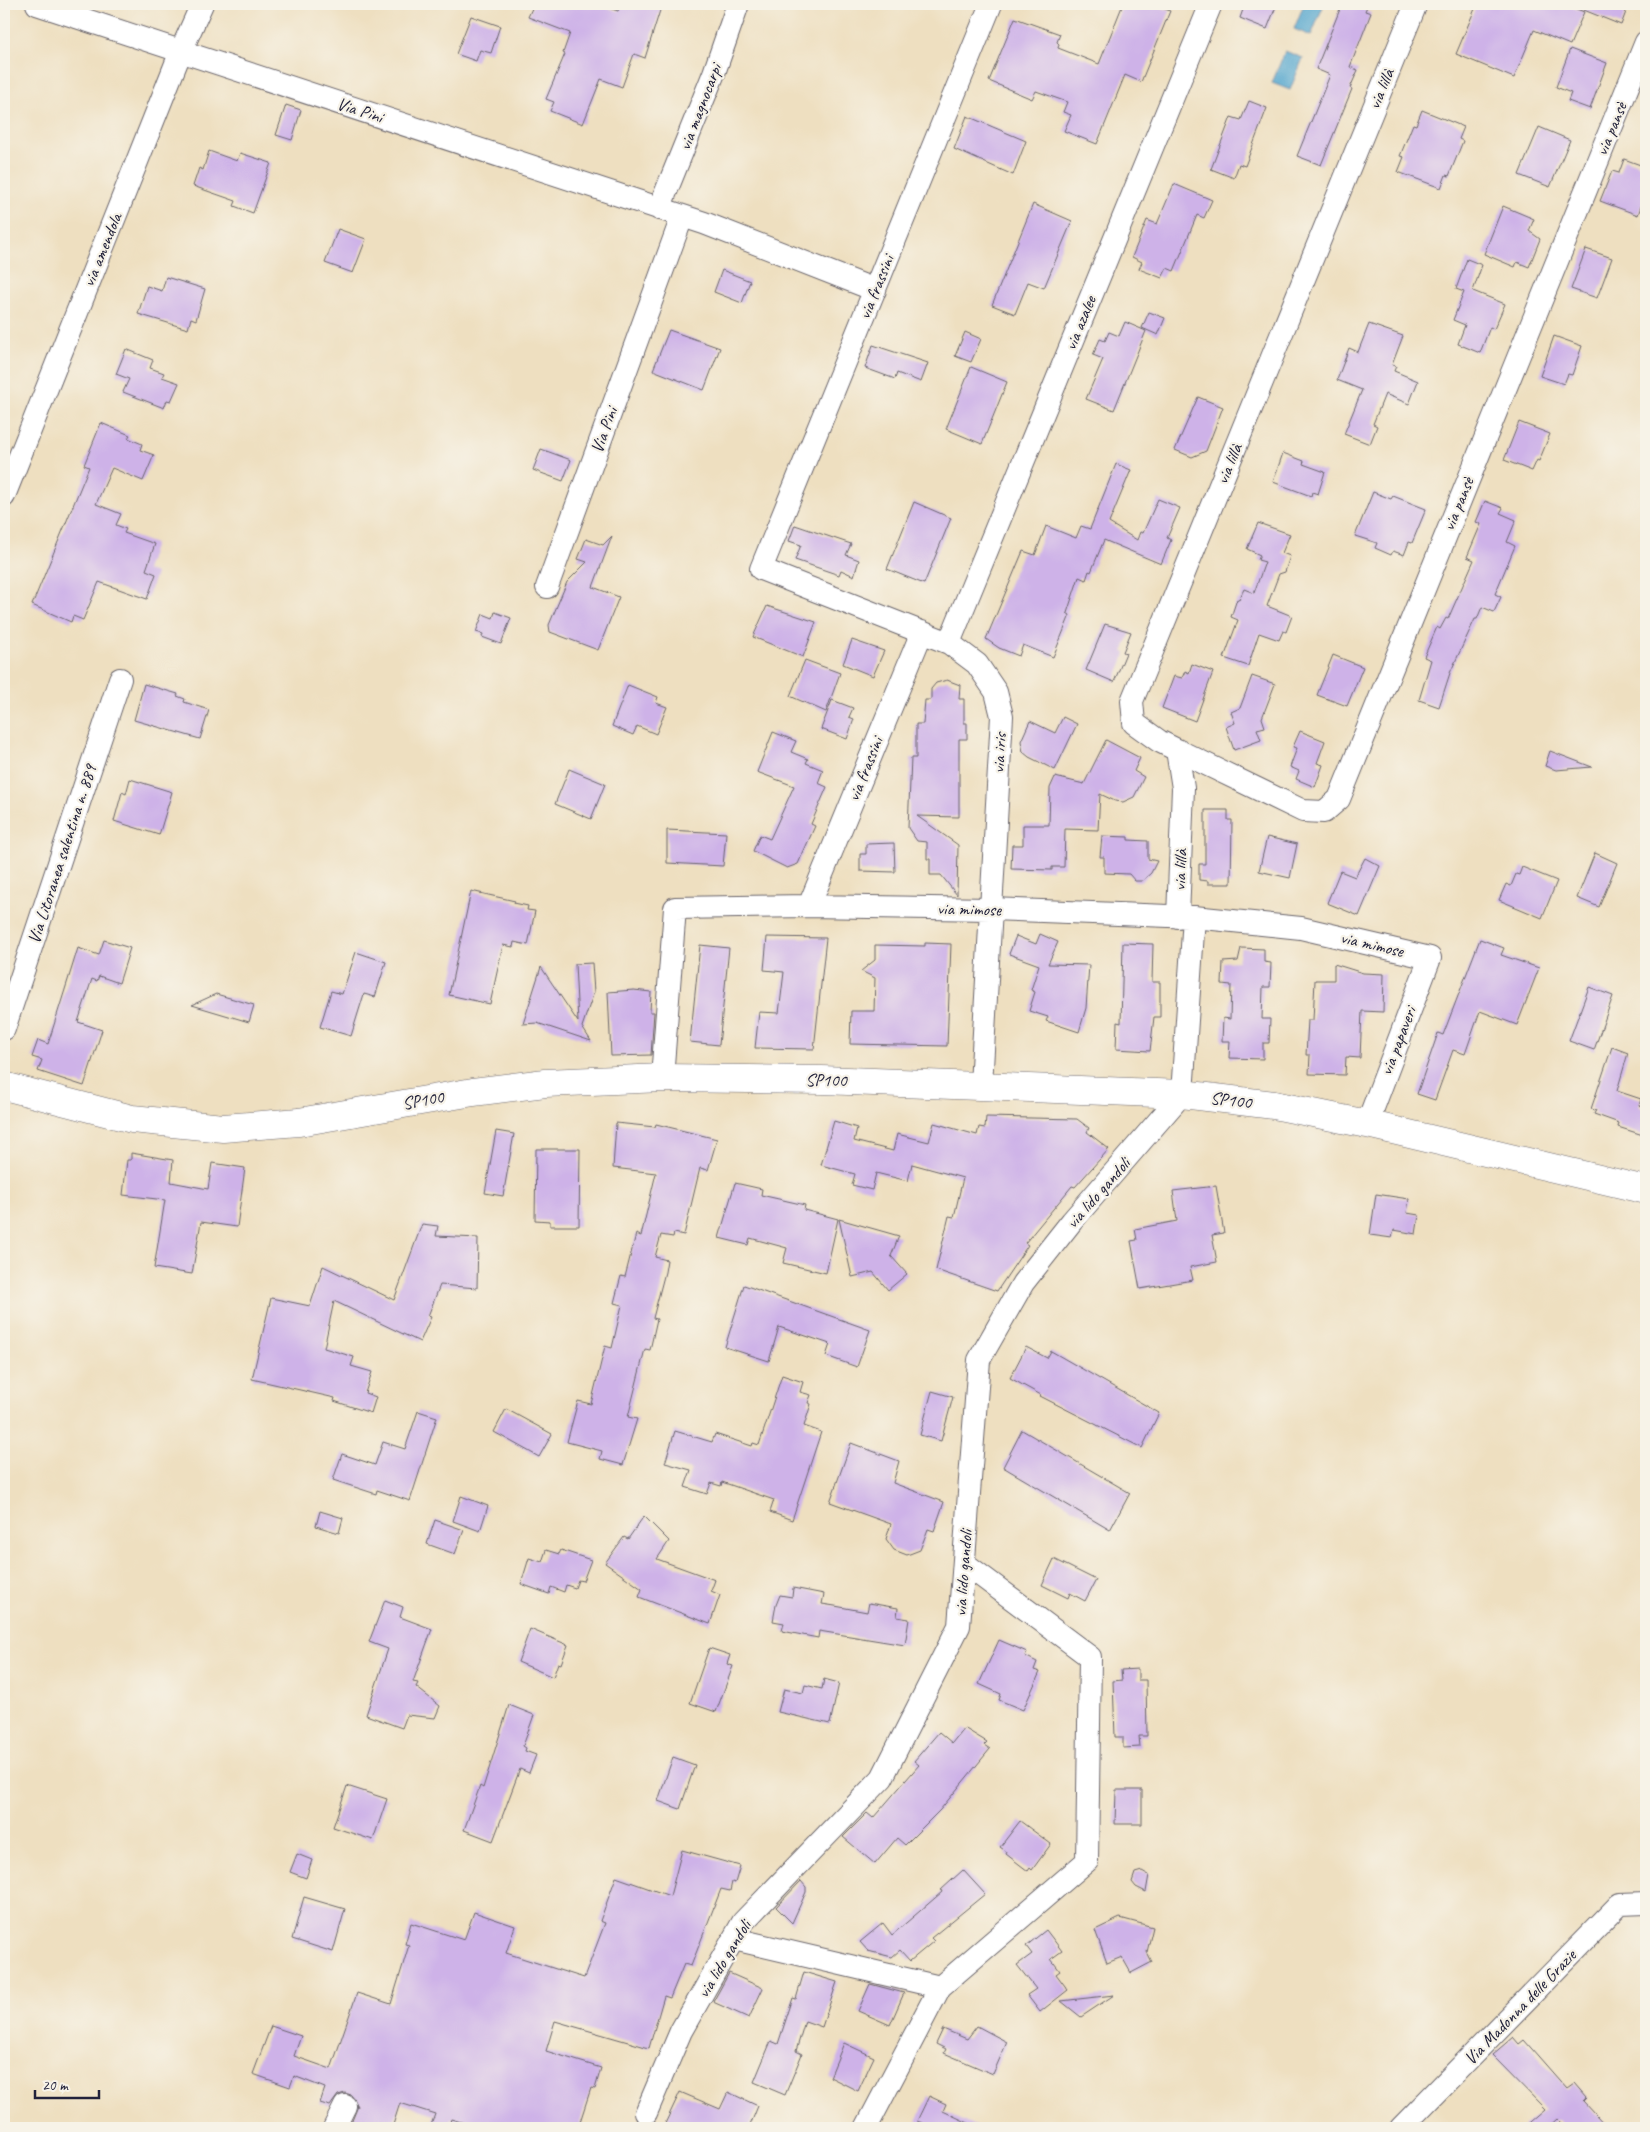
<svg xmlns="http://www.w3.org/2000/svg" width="1650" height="2132" viewBox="0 0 1650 2132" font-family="Caveat,sans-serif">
  <rect width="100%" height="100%" fill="#f7f3e8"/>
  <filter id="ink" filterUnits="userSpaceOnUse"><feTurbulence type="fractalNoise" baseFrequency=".02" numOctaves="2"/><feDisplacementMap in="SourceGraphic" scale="10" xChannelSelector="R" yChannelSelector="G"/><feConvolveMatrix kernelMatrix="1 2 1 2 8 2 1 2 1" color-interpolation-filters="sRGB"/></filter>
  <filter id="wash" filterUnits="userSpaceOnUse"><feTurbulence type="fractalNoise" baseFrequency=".0096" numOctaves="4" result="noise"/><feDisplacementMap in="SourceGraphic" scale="20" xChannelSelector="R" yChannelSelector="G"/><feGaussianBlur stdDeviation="1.12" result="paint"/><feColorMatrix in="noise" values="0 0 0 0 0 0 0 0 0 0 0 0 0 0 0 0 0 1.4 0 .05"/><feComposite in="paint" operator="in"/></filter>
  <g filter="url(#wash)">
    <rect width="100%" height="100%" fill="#eedfc0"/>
    <!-- water -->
    <path fill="#53a6ce" stroke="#3a6484" d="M1304,4H1324L1311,36L1294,29Z
      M1285,51L1303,58L1290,90L1272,83Z"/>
    <g id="blocks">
      <!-- building -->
      <path fill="#ceb2e8" d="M534,4H597L618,11L621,4H662L645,58L634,54L622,87L601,79L583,124L550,111L554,102L546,99L565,54L563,53L570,33L528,17Z
        M1123,4H1153L1170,11L1141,82L1125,75L1097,144L1064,131L1071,115L1063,112L1067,102L1036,91L1032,99L989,81L1015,18L1060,34L1057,42L1059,44L1058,48L1099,64Z
        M1245,4H1277L1267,29L1240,18Z
        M1342,4H1368L1365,11L1371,13L1350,67L1358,70L1350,88L1352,89L1321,165L1297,156L1330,75L1316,69Z
        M1477,4H1564L1584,12L1570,45L1534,30L1514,78L1456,54Z
        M1569,4H1629L1621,25Z
        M471,16L500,26L491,53L480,50L476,61L456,54Z
        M1570,49L1607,63L1590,109L1568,101L1571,93L1556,87Z
        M1249,101L1267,108L1245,166L1239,164L1234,178L1211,169L1231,117L1241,120Z
        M286,105L301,110L292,140L276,135Z
        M1422,110L1464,127L1459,139L1463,141L1449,176L1446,175L1441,188L1398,172L1404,157L1400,156L1413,124L1416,125Z
        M967,116L1026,141L1013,175L954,149Z
        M1539,127L1570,140L1550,187L1519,175Z
        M209,151L237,161L240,153L271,163L253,213L234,206L236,201L193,186L199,168L203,170Z
        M1624,159L1646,167V192L1638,215L1600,201L1612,171L1619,173Z
        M1174,184L1212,200L1204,218L1197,215L1174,271L1167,268L1162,278L1139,269L1142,262L1132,257L1147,220L1157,224Z
        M1033,204L1072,221L1044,288L1028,282L1015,314L992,305Z
        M1503,206L1534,219L1529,231L1540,239L1529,267L1517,262L1515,267L1484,254Z
        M338,229L366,239L353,273L325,263Z
        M1586,249L1612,258L1597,298L1571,289Z
        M1467,259L1482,265L1473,291L1505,304L1494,329L1490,327L1480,353L1458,344L1465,325L1453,320L1464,292L1456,289Z
        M722,270L750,281L742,303L714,292Z
        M166,277L205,289L196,320L191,318L188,329L138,314L147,286L162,291Z
        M1149,312L1165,318L1158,335L1142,328Z
        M1125,322L1146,331L1114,410L1086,399L1103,359L1093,355L1100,339L1105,341L1109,332L1119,336Z
        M1369,324L1403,336L1392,365L1396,366L1394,371L1418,381L1409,404L1385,394L1373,424L1377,426L1370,444L1344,434L1362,390L1337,380L1349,348L1358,352Z
        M669,330L720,348L704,390L653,370Z
        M965,332L981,339L971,362L955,356Z
        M1554,336L1582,346L1572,375L1568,374L1564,384L1540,376Z
        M873,345L928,363L921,382L897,373L895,379L865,368Z
        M126,349L153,360L150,368L164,373L162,377L179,383L171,401L167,400L164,408L123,392L129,379L116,374Z
        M971,367L1007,382L982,444L946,429Z
        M1198,397L1223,407L1206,451L1192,457L1175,450Z
        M1519,422L1550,434L1539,461L1537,460L1532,471L1504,460Z
        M101,423L130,435L128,438L142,444L140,450L154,455L143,481L112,468L96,504L121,514L116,525L126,529L124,533L155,544L146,570L156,574L147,599L99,582L83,620L73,616L71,622L32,605L89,467L84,465Z
        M541,449L571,460L563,481L533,470Z
        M1283,453L1304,461L1303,464L1325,472L1318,494L1312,492L1311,496L1273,482Z
        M1116,464L1131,470L1109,523L1137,540L1140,532L1143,533L1158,499L1180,508L1167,538L1171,540L1161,564L1104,540L1091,572L1089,571L1086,580L1079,577L1067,613L1070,615L1053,657L1023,645L1019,656L999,648L986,639L1023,551L1035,555L1046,526L1076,538L1081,526L1090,529Z
        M1373,492L1391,499L1393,496L1426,509L1412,543L1409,542L1404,555L1393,551L1391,555L1375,548L1377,543L1355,536Z
        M1485,501L1503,508L1500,513L1516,520L1507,542L1515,546L1495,594L1501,597L1494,612L1482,607L1477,619H1475L1450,673L1439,707L1419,700L1431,660L1424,657L1437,627L1440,629L1446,618L1448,619L1474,560L1467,557L1481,524L1476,522Z
        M914,502L951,518L924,584L887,569Z
        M1258,523L1290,534L1282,553L1290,556L1285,572L1279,574L1267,606L1292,616L1286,632L1283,631L1279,640L1259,633L1248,666L1224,658L1238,620L1231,617L1237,599L1239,600L1244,589L1254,593L1265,562L1258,560L1260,555L1247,549Z
        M795,525L851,544L846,555L859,560L854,576L841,570L839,575L795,560L801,545L789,541Z
        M612,536L593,587L619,597L598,650L550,632L549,625L567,582L587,562L578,559L586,539L603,545Z
        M767,606L816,622L803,657L753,637Z
        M495,612L511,618L501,644L482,637L483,634L476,632L483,614L493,618Z
        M1105,624L1131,632L1123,652L1126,653L1114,682L1086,670Z
        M852,640L884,651L873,676L843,664Z
        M1333,655L1363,667L1347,706L1317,695Z
        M805,660L840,673L826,712L790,696Z
        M1192,664L1213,672L1195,721L1162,708L1174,676L1182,678L1185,671L1189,673Z
        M1252,676L1275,684L1262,718L1265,727L1257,729L1261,740L1234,750L1226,727L1235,723L1231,712L1240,708Z
        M947,680L960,685L959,699H964V723H967V739H959V817L917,816L958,845L957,895L941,875H930V859H927V842L917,841L908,828L911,758H916V724H923L925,700H931V689L936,683Z
        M144,684L178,694L177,696L185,699L184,702L209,710L200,739L134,720Z
        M628,685L658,697L656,703L667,707L656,734L637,726L633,735L612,726Z
        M832,700L853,708L849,717L854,719L847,739L821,729Z
        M1063,717L1077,724L1055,770L1029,757L1023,752L1021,741L1030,721L1055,733Z
        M1300,731L1325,741L1317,763L1323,765L1315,787L1296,779L1299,771L1290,767L1297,748L1293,747Z
        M773,732L796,741L791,752L808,759L806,763L823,770L818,783L827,787L811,824L815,826L798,864L787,868L753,851L760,835L770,839L794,786L757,772Z
        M1106,740L1140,758L1134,771L1144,777L1134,797L1123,802L1115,801L1100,794L1098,830L1065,829L1064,867H1052V870L1011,869L1012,845H1023V825H1049L1050,788L1055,777L1084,784Z
        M1550,751L1592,767L1556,770L1545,766Z
        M569,769L605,784L591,819L555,804Z
        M130,779L172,792L159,835L114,821L122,792L126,794Z
        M1205,810H1228V820H1232L1231,884H1208V881L1199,880V864H1205Z
        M667,830L726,833L723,866L667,863Z
        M1102,836L1128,837V840L1148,841V859L1157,861L1151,873L1142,881H1135L1129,874L1104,873V857H1100Z
        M1267,837L1297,844L1290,878L1259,871Z
        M894,843L895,872L860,871V854H866V844Z
        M1595,853L1617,863L1599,907L1577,898Z
        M1365,858L1380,866L1359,916L1327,903L1340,871L1355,877Z
        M1522,867L1557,881L1542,918L1499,900L1506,884L1511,886L1516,874L1519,875Z
        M471,891L515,901L514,903L528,906L527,910L535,911L528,945L514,942L513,947L503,945L490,1004L449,995Z
        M1040,934L1058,942L1048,964L1089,965L1086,1008L1079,1032L1046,1021L1048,1017L1029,1011L1035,992L1031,990L1039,965L1009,954L1016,936L1036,944Z
        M767,937L826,938L814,1049L755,1048L759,1012L779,1013L784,972L764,970Z
        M1480,939L1504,948L1501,955L1539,968L1517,1025L1480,1011L1465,1054L1453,1050L1435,1100L1417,1094L1438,1033L1443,1035Z
        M104,940L130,948L119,983L99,976L97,981L92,979L78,1022L102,1030L84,1086L38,1071L42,1060L32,1057L38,1040L48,1044L78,948L99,955Z
        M925,943L951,944L947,1046L850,1044L851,1011H874L875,978L861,971L875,960V945L925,946Z
        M1123,943L1153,944L1152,982H1160V1017H1154L1150,1051L1116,1049L1117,1022L1121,1023Z
        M700,945L729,948L719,1045L690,1042Z
        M1241,948L1264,949V962L1271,963L1270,987H1263L1262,1019H1270L1269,1043H1263V1059L1229,1058L1230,1041H1222L1223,1018L1230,1019L1231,985L1222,984L1223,962L1238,961Z
        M356,952L386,962L375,997L364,994L351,1036L320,1027L331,991L342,994Z
        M592,963L594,992L582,1027L591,1041L537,1023L523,1024L541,967L578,1022L575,964Z
        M1334,964L1363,973L1384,974L1383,1012L1362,1011L1360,1058L1346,1057L1345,1075L1309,1074L1310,1055H1306L1308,1020H1313L1315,980H1334Z
        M1589,987L1613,996L1594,1050L1569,1041Z
        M634,990L651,992L650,1012H654L651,1055L611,1056L608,992Z
        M216,994L254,1005L249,1022L192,1005Z
        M1612,1047L1628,1053L1617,1091L1641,1099L1639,1106L1646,1108V1136L1618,1127L1619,1123L1594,1114L1596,1110L1591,1109Z
        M986,1117L1077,1119L1089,1128L1087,1132L1109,1149L1075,1187L1072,1186L1025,1243L1028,1245L997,1291L936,1270L949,1216L954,1217L963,1178L912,1164L908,1181L876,1173L872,1190L852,1185L855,1174L821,1165L834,1121L857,1128L854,1141L893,1151L897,1134L929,1142L934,1123L977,1135L979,1127L985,1128Z
        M616,1123L655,1127L656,1124L717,1139L708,1170L700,1168L684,1235L674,1233L673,1237L661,1235L655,1257L667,1260L665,1272L653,1318L657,1319L650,1350L645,1349L628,1417L637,1419L623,1465L600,1459L602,1451L567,1442L578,1401L591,1404L605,1346L612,1348L622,1305L614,1303L621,1276L625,1277L636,1234L641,1236L656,1173L613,1168Z
        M496,1131L514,1134L503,1196L485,1193Z
        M536,1149H580L579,1226H550V1221L535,1220Z
        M131,1153L173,1160L171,1182L208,1189L212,1163L245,1168L237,1227L201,1222L192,1274L154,1268L165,1200L123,1195L127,1160H131Z
        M735,1183L762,1189L761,1195L805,1205L804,1210L838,1219L826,1273L783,1263L787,1248L750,1238L748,1245L719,1238Z
        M1216,1186L1224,1233L1212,1235L1217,1262L1190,1267L1193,1280L1140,1289L1131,1241L1137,1240L1135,1229L1177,1221L1173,1191Z
        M1376,1194L1409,1199L1407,1213L1419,1215L1416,1234L1394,1230L1392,1238L1370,1235Z
        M839,1219L899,1236L891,1256L907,1274L888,1290L873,1272L852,1277Z
        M422,1224L438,1226L436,1236L478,1238L477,1288L440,1285L428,1316L431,1317L420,1342L334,1301L324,1348L354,1357L351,1366L372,1372L365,1393L376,1397L371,1413L334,1401L335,1398L252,1379L271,1298L310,1306L323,1266L394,1300Z
        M744,1285L870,1330L857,1367L826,1356L830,1344L779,1327L769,1361L725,1347Z
        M1026,1347L1047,1358L1051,1351L1159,1413L1142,1448L1040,1396L1041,1395L1010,1378Z
        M782,1375L803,1382L800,1392L811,1395L808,1403L811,1404L804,1426L821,1432L792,1520L770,1512L774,1500L722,1482L721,1486L711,1483L707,1494L685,1487L691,1470L665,1463L675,1431L712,1442L715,1434L752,1446L753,1443L759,1445Z
        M932,1391L953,1397L941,1441L920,1435Z
        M506,1409L552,1434L539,1457L494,1432Z
        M418,1411L437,1417L410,1501L377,1490L376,1494L333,1480L342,1454L375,1465L383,1442L405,1449Z
        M1022,1430L1130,1493L1110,1530L1003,1467Z
        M851,1443L899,1461L893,1483L944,1502L934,1531L928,1529L920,1550L907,1555L894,1550L886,1539L891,1524L830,1502Z
        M461,1496L488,1506L480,1531L453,1521Z
        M320,1511L343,1518L339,1533L316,1526Z
        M644,1516L669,1541L657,1559L715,1580L711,1591L720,1595L710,1624L639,1597L642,1589L605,1563L624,1537L628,1539Z
        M435,1520L464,1530L455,1554L427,1544Z
        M546,1550L559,1554L561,1550L591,1560L583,1581L578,1580L575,1588L566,1585L564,1592L551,1587L549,1594L521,1584L529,1558L542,1562Z
        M1054,1559L1096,1580L1085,1601L1070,1593L1068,1598L1042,1585Z
        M793,1588L824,1594L822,1604L835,1606L867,1612L869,1603L898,1608L897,1617L909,1619L905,1645L819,1631L818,1638L782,1631L784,1623L773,1621L776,1605L780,1595L792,1597Z
        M385,1600L403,1607L400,1617L432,1629L413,1682L418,1683L416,1687L440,1706L435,1718L407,1715L402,1728L366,1715L388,1649L369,1642Z
        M530,1629L568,1645L561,1664L558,1663L553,1677L518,1662Z
        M999,1640L1027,1652L1025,1656L1037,1662L1034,1670L1040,1672L1023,1710L999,1700L1001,1694L979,1684Z
        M709,1648L730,1655L727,1664L733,1666L716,1712L690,1703Z
        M1138,1669V1680H1146L1147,1736H1139L1140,1747L1123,1748V1737H1115L1113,1681L1122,1680L1121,1670Z
        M824,1679L839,1683L830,1724L778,1712L784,1689L803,1693L805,1685L822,1689Z
        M509,1705L534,1715L523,1746L526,1748L525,1751L536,1755L529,1773L520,1769L493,1841L464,1830L480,1786L483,1788Z
        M964,1728L987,1742L984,1745L990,1749L940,1810L905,1845L897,1838L875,1864L843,1837L867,1813L873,1818L919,1765L914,1761L939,1732L952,1743Z
        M673,1757L695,1765L680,1809L658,1801Z
        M347,1786L387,1799L373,1840L333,1827Z
        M1116,1790H1142V1824H1115Z
        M1020,1821L1051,1844L1032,1870L1030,1868L1028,1871L1006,1854L1007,1852L1000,1847Z
        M682,1850L740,1866L735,1883L732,1882L730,1891L721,1889L691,1966L684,1964L670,1998L664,1996L649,2048L555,2021L546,2051L601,2068L595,2089L591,2088L578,2128H481L451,2119L448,2128H430L435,2114L400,2103L392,2128H349L358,2106L351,2095L345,2093L338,2095L330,2106L320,2103L325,2088L294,2076L290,2087L253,2074L271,2026L301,2036L294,2056L331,2069L357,1993L391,2004L409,1945L405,1944L411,1923L464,1940L474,1912L515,1926L506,1953L584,1978L605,1923L600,1921L616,1877L670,1896Z
        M297,1854L312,1860L306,1878L290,1872Z
        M963,1870L985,1894L931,1938L934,1941L910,1961L900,1950L892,1957L868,1951L860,1942L883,1923L892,1935L942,1892L941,1890Z
        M1142,1871L1149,1875L1146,1892L1136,1887L1132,1882L1135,1873Z
        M801,1881L806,1887V1892L792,1923L776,1907Z
        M304,1897L345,1909L333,1952L292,1939Z
        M1120,1918L1153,1927L1147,1952L1152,1962L1131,1973L1122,1957L1107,1963L1095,1930Z
        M1046,1930L1062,1951L1051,1959L1060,1971L1056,1974L1068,1990L1040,2012L1027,1995L1036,1989L1017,1965L1032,1954L1026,1946Z
        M804,1972L837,1982L822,2027L805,2021L796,2051L802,2054L785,2095L754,2082L771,2041L778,2044L793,1998L796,1999Z
        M729,1973L763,1988L749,2018L713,2002Z
        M870,1984L904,1993L890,2025L858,2011Z
        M1114,1995L1081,2017L1061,2001Z
        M977,2026L1007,2042L993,2074L944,2053L946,2049L936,2044L943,2029L967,2039Z
        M1513,2037L1519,2044L1524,2040L1567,2089L1574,2084L1586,2098L1583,2101L1608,2128H1566L1557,2119L1547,2128H1523L1545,2109L1492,2055Z
        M844,2043L874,2057L858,2091L830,2077Z
        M680,2092L720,2109L728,2092L758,2106L749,2128H663Z
        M929,2096L946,2104L943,2111L979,2128H935L917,2121Z"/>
    </g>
  </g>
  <g filter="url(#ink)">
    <use href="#blocks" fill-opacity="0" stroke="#69646a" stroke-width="1"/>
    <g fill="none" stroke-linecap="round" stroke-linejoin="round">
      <defs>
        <path id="minor" d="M37,4L704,223L875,290
          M659,209L714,73L738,4
          M4,496L181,51L202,4
          M547,587L682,217
          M949,643L1211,4
          M1177,750L1303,811L1324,812L1339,799L1646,42
          M809,906L922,632
          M1178,917L1183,788L1177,750L1159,741L1134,723L1132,701L1416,4
          M4,1029L120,679
          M662,1078L675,908L809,906L990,909L1194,917L1301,928L1430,958L1367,1124
          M981,1085L1002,716L996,692L977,664L949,643L761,569L991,4
          M734,1939L940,1987L1087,1861L1090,1657L964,1563
          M646,2113L681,2031L743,1922L882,1778L959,1626L979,1360L1023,1283L1072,1221L1182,1094L1194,917
          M334,2128L345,2106
          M866,2128L940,1987
          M1401,2128L1620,1904L1646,1903"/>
        <path id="major" d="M4,1086L132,1119L223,1128L299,1122L473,1092L545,1083L662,1078L822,1080L1182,1094L1274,1105L1367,1124L1646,1190"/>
      </defs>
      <!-- minor casing -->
      <use href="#minor" stroke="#69646a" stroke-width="24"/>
      <!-- major casing -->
      <use href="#major" stroke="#69646a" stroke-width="29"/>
      <!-- minor -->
      <use href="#minor" stroke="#fff" stroke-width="22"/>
      <!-- major -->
      <use href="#major" stroke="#fff" stroke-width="28"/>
    </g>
  </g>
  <g text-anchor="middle" stroke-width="4.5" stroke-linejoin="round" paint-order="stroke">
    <!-- street labels -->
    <g font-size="18" fill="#22223b" stroke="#f7f3e8">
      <text transform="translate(1381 89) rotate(-68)" y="6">via lillà</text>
      <text transform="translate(700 107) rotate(-69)" y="6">via magnocarpi</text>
      <text transform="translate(360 110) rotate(18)" y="6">Via Pini</text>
      <text transform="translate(1611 129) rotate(-68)" y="6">via pansè</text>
      <text transform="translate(102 250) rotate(-68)" y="6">via amendola</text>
      <text transform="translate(876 287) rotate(-68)" y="6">via frassini</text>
      <text transform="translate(1080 323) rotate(-68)" y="6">via azalee</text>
      <text transform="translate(604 430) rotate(-70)" y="6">Via Pini</text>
      <text transform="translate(1229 464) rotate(-68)" y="6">via lillà</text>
      <text transform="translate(1458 504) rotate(-68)" y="6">via pansè</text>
      <text transform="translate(999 753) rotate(-87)" y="6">via iris</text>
      <text transform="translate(865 769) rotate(-68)" y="6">via frassini</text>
      <text transform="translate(62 854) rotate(-72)" y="6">Via Litoranea salentina n. 889</text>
      <text transform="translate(1180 870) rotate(-88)" y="6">via lillà</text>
      <text transform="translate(969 909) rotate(1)" y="6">via mimose</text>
      <text transform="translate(1372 944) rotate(13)" y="6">via mimose</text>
      <text transform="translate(1398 1041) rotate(-69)" y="6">via papaveri</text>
      <text transform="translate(826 1080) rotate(1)" y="6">SP100</text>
      <text transform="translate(423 1100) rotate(-10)" y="6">SP100</text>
      <text transform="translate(1231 1100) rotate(7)" y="6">SP100</text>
      <text transform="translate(1098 1193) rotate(-49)" y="6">via lido gandoli</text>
      <text transform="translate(963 1573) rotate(-86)" y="6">via lido gandoli</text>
      <text transform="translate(724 1959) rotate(-59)" y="6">via lido gandoli</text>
      <text transform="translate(1520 2007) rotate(-46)" y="6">Via Madonna delle Grazie</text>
    </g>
  </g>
  <!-- margin -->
  <rect width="1650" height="2132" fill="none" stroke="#f7f3e8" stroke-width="20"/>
  <!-- scale -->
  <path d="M35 2090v8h64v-8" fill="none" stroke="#22223b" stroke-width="2.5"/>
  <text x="42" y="2090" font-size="15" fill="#22223b" stroke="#f7f3e8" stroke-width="4" paint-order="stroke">20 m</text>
</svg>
